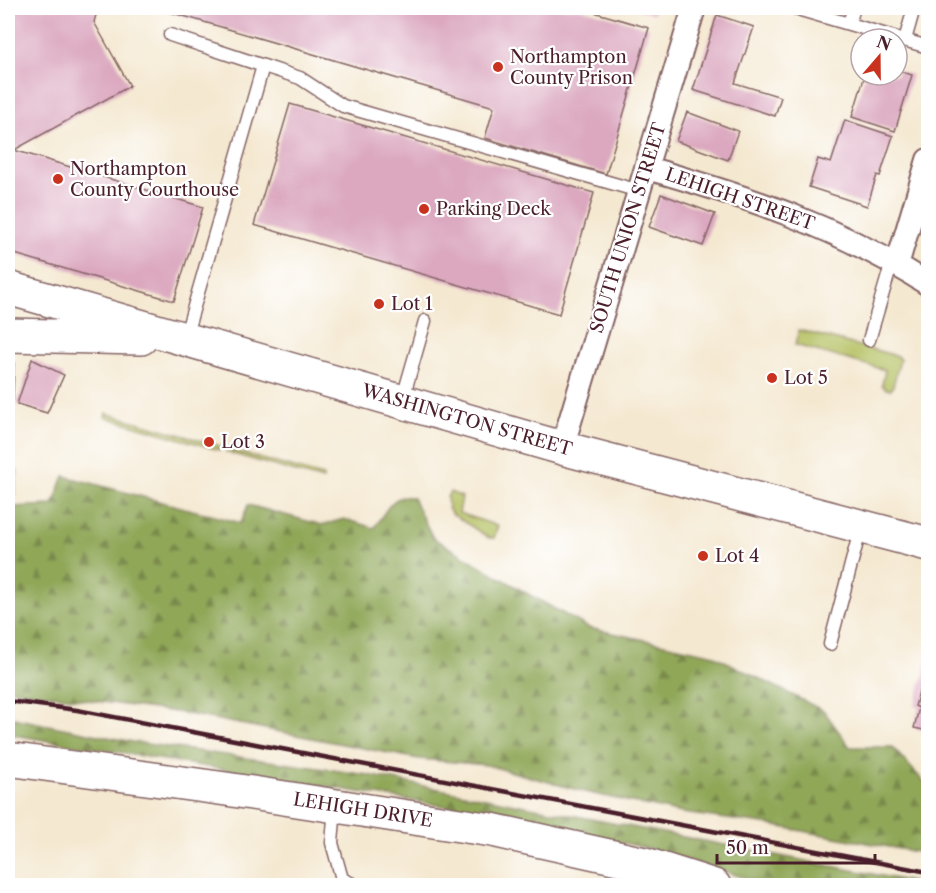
<svg xmlns="http://www.w3.org/2000/svg" width="936" height="893" viewBox="0 0 936 893" font-family="'Libre Caslon Text',serif">
  <defs>
    <pattern id="forest-firs" width="22" height="20" patternUnits="userSpaceOnUse" patternTransform="scale(1.5)"><rect width="22" height="20" fill="#90a759"/><path d="M5 1l3.5 6h-7zM16 11l3.5 6h-7z" fill="#78874a"/></pattern>
  </defs>
  <rect width="100%" height="100%" fill="#fff"/>
  <filter id="ink" filterUnits="userSpaceOnUse"><feTurbulence type="fractalNoise" baseFrequency=".0167" numOctaves="2"/><feDisplacementMap in="SourceGraphic" scale="12" xChannelSelector="R" yChannelSelector="G"/><feConvolveMatrix kernelMatrix="1 2 1 2 8 2 1 2 1" color-interpolation-filters="sRGB"/></filter>
  <filter id="wash" filterUnits="userSpaceOnUse"><feTurbulence type="fractalNoise" baseFrequency=".008" numOctaves="4" result="noise"/><feDisplacementMap in="SourceGraphic" scale="24" xChannelSelector="R" yChannelSelector="G"/><feGaussianBlur stdDeviation="1.35" result="paint"/><feColorMatrix in="noise" values="0 0 0 0 0 0 0 0 0 0 0 0 0 0 0 0 0 1.4 0 .05"/><feComposite in="paint" operator="in"/></filter>
  <g filter="url(#wash)">
    <rect width="100%" height="100%" fill="#f4e8d0"/>
    <!-- forest -->
    <path fill="url(#forest-firs)" stroke="#6d6342" stroke-width="1.5" d="M8,470L17,471L12,507L53,505L64,476L241,523L248,505L322,525L344,519L374,528C385,514 392,491 413,498L433,538L528,594L589,628L711,654L824,711L850,747H892L928,786V854L764,824L682,813L585,792L487,765L419,759L183,713L8,689Z
      M8,717L133,742L368,775L928,885H768L651,849L486,813L8,734Z"/>
    <!-- garden -->
    <path fill="#b5c163" stroke="#807047" stroke-width="1.5" d="M799,330L897,356L900,360L893,386L891,389H886L882,385L885,370L795,345Z
      M106,413L220,446L219,450L105,417Z
      M227,449L323,476V480L226,452Z
      M450,492L462,497L459,513L498,526L494,538H489L452,514L448,508L447,497Z"/>
    <g id="blocks">
      <!-- building -->
      <path fill="#dba8c0" d="M8,8H98L94,22L130,86L14,150L203,207L174,301L8,252Z
        M156,8H580L649,28L606,174L485,138L494,107Z
        M634,8H655L653,14Z
        M717,15L754,27L735,83L781,97L775,116L693,90Z
        M897,70L912,75L895,131L852,117L865,75H897Z
        M290,104L594,193L559,314L254,225Z
        M687,112L738,131L728,160L676,141Z
        M845,120L893,136L880,176L877,175L867,206L809,187L818,159L831,163Z
        M661,194L715,214L703,246L649,227Z
        M32,359L64,375L47,413L17,404Z
        M8,362H14L13,399H8Z
        M928,659V731L914,728L919,708L915,706Z"/>
    </g>
  </g>
  <g filter="url(#ink)">
    <use href="#blocks" fill-opacity="0" stroke="#866565" stroke-width="1.5"/>
    <g fill="none" stroke-linecap="round" stroke-linejoin="round">
      <defs>
        <path id="lane" d="M794,8L928,47
          M849,23L854,8
          M170,35L300,78L343,106L639,191
          M905,40L914,8
          M185,338L263,66
          M869,340L892,262
          M402,401L425,321
          M830,644L861,527
          M335,807L332,843L342,879L357,886"/>
        <path id="street" d="M647,168C748,197 839,227 928,284
          M897,265L928,160
          M562,448L694,8"/>
        <path id="secondary" d="M8,759L226,789L492,830L645,864L714,886"/>
        <path id="primary" d="M8,288L562,448L928,544
          M8,335L141,338"/>
      </defs>
      <!-- lane casing -->
      <use href="#lane" stroke="#866565" stroke-width="15"/>
      <!-- street casing -->
      <use href="#street" stroke="#866565" stroke-width="26"/>
      <!-- secondary casing -->
      <use href="#secondary" stroke="#866565" stroke-width="36"/>
      <!-- primary casing -->
      <use href="#primary" stroke="#866565" stroke-width="36"/>
      <!-- lane -->
      <use href="#lane" stroke="#fff" stroke-width="12"/>
      <!-- street -->
      <use href="#street" stroke="#fff" stroke-width="22"/>
      <!-- secondary -->
      <use href="#secondary" stroke="#fff" stroke-width="33"/>
      <!-- primary -->
      <use href="#primary" stroke="#fff" stroke-width="33"/>
      <!-- rail -->
      <path stroke="#4a1f2b" stroke-width="4.5" d="M8,701L77,710L928,872"/>
    </g>
  </g>
  <!-- markers -->
  <g fill="#c8321e" stroke="#fff" stroke-width="2">
    <circle cx="498" cy="67" r="6"/>
    <circle cx="58" cy="179" r="6"/>
    <circle cx="424" cy="209" r="6"/>
    <circle cx="379" cy="304" r="6"/>
    <circle cx="772" cy="378" r="6"/>
    <circle cx="209" cy="442" r="6"/>
    <circle cx="703" cy="556" r="6"/>
  </g>
  <g text-anchor="middle" stroke-width="4.5" stroke-linejoin="round" paint-order="stroke">
    <!-- poi labels -->
    <g font-size="18" fill="#4a1f2b" stroke="#fff" text-anchor="start">
      <text x="510" y="63">Northampton<tspan x="510" dy="21">County Prison</tspan></text>
      <text x="70" y="175">Northampton<tspan x="70" dy="21">County Courthouse</tspan></text>
      <text x="436" y="215">Parking Deck</text>
      <text x="391" y="310">Lot 1</text>
      <text x="784" y="384">Lot 5</text>
      <text x="221" y="448">Lot 3</text>
      <text x="715" y="562">Lot 4</text>
    </g>
    <!-- street labels -->
    <g font-size="18" fill="#4a1f2b" stroke="#fff">
      <text transform="translate(740 199) rotate(19)" y="6">LEHIGH STREET</text>
      <text transform="translate(628 228) rotate(-73)" y="6">SOUTH UNION STREET</text>
      <text transform="translate(467 420) rotate(16)" y="6">WASHINGTON STREET</text>
      <text transform="translate(363 810) rotate(9)" y="6">LEHIGH DRIVE</text>
    </g>
  </g>
  <!-- margin -->
  <rect width="936" height="893" fill="none" stroke="#fff" stroke-width="30"/>
  <!-- north arrow -->
  <g transform="translate(879 57) rotate(20)"><circle r="28" fill="#ffffff" stroke="#b7a5aa" stroke-width="1.5"/>
  <path d="M0-4.5L10 22L0 15L-10 22Z" fill="#c8321e"/>
  <text y="-9" font-size="16" font-weight="bold" text-anchor="middle" fill="#4a1f2b">N</text>
  </g>
  <!-- scale -->
  <path d="M717 854v9h158v-9" fill="none" stroke="#4a1f2b" stroke-width="3"/>
  <text x="726" y="854" font-size="18" fill="#4a1f2b" stroke="#ffffff" stroke-width="4.5" paint-order="stroke">50 m</text>
</svg>
